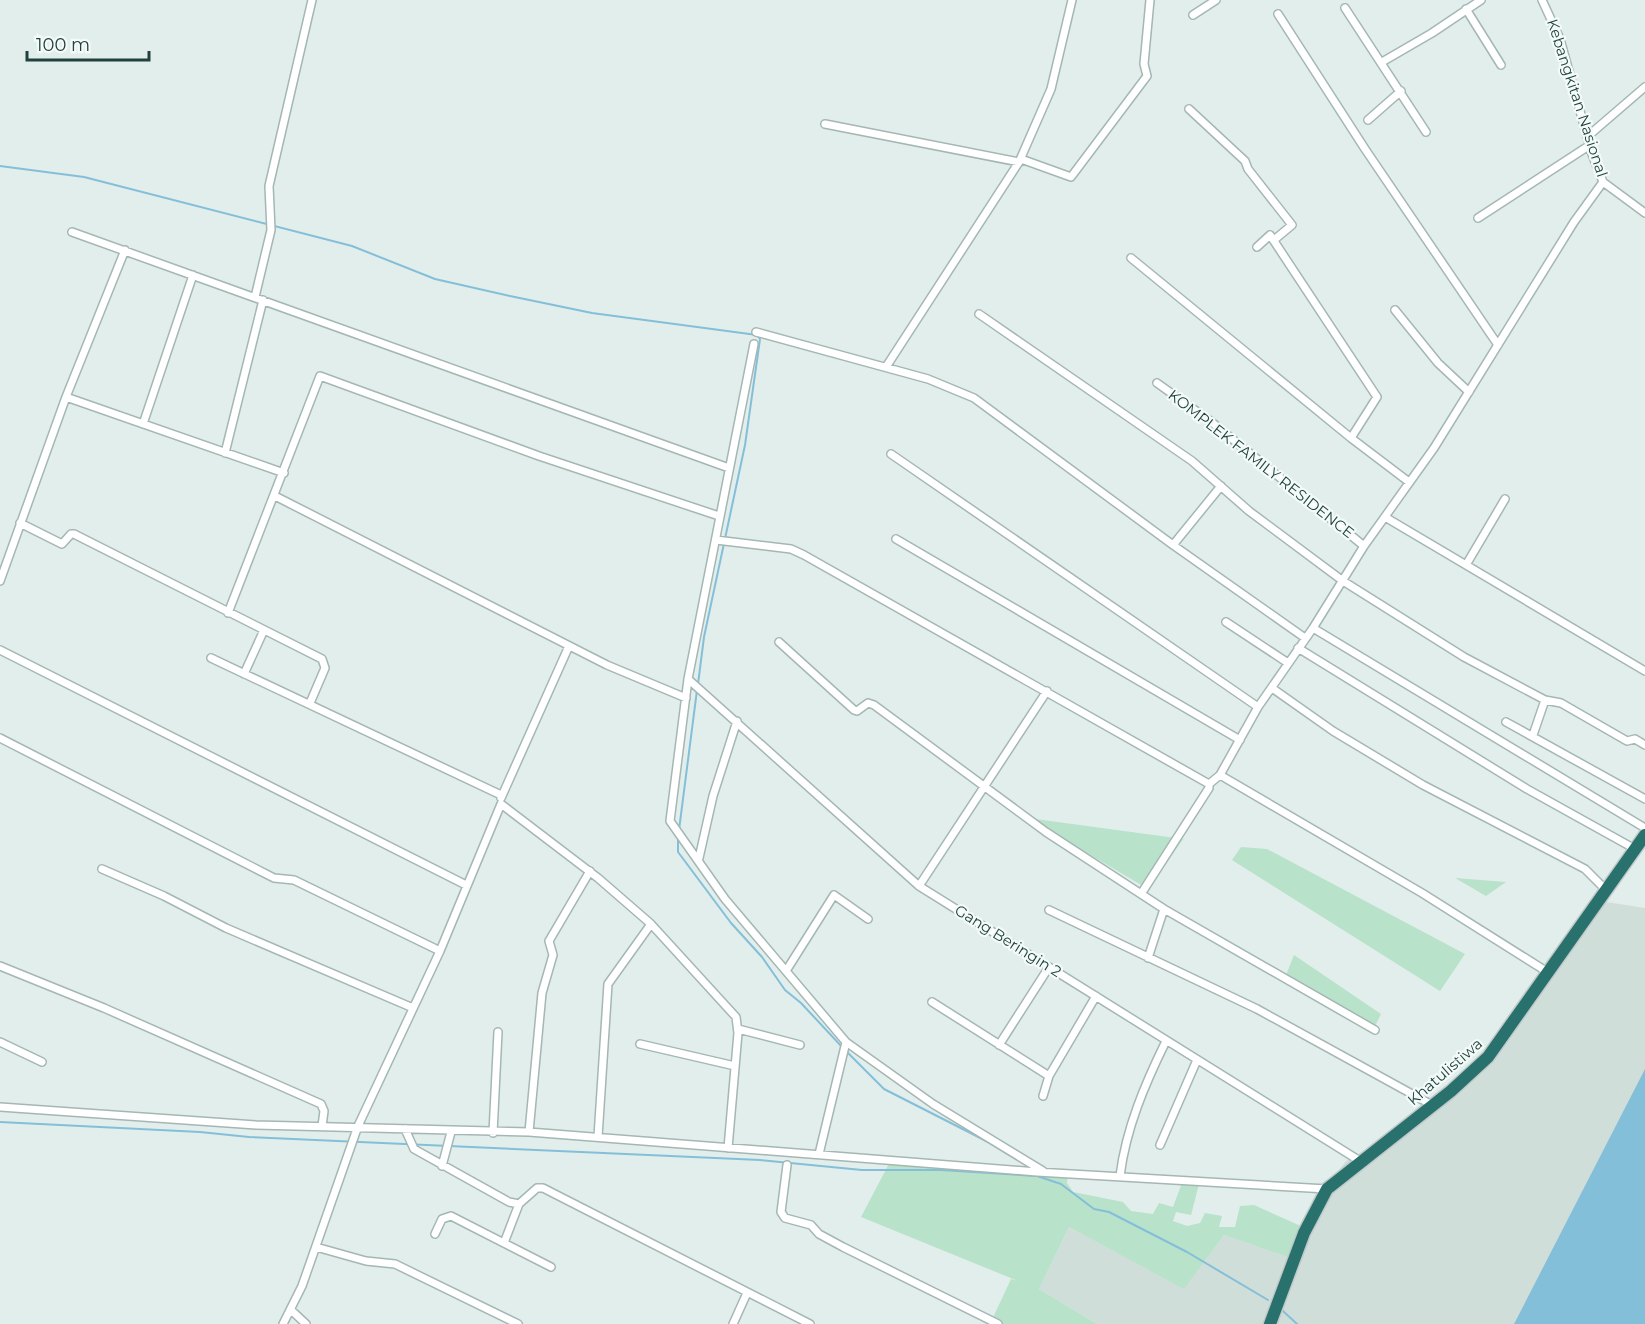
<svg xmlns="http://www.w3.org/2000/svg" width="1645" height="1324" viewBox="0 0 1645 1324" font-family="Montserrat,sans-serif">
  <rect width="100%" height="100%" fill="#e2eeeb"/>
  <!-- built -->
  <path fill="#d0deda" d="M1600,901L1645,908V1078L1520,1324H1097L1039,1289L1069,1227L1184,1288L1224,1235L1290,1258L1317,1199L1346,1161L1377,1144L1433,1107L1507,1032Z"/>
  <!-- green -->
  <path fill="#b9e2ca" d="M1028,818L1183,839L1148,889Z
    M1241,847L1267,849L1465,954L1440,991L1232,860Z
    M1455,878L1506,882L1486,896Z
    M1294,955L1381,1014L1374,1028L1286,975Z
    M892,1158L1068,1174L1067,1183L1073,1192L1123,1202L1131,1211L1153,1214L1159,1203L1173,1207L1182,1183L1199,1184L1191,1215L1176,1212L1173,1221L1187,1226L1200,1223L1205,1213L1222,1216L1219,1227H1235L1240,1206L1254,1205L1303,1227L1290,1258L1224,1235L1184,1289L1069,1227L1039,1289L1097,1324H990L1011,1279L1018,1281L861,1217Z"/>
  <!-- water -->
  <path fill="#84bfd9" d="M1645,1069V1324H1514Z"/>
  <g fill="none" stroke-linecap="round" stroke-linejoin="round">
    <!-- stream -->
    <path stroke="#84bfd9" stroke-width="2" d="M0,166L84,177L352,246L435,279L510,296L592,313L757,335L760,339L745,445L704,637L698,684
      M679,830L697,690
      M678,836V852L731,923L762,957L785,990L801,1003L843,1048
      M847,1052L884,1089L998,1147
      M0,1122L200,1132L249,1137L760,1160L862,1170H941L1037,1176L1061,1184L1094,1209L1109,1212L1187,1252L1268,1300
      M1283,1311L1297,1324"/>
    <defs>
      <path id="street" d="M1542,0L1560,39L1592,154L1603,182L1645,213
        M1345,8L1426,132
        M1466,9L1501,65
        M1278,14L1365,149L1498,345
        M1193,15L1216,0
        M1382,62L1432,33L1481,0
        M1189,109L1245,161L1248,169L1292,225L1274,240
        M1368,120L1401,91
        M825,124L1019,162
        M1588,136L1645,87
        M1021,159L1071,177L1147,76L1144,64L1150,0
        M1478,218L1590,145
        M72,232L729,468
        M1257,247L1270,235L1377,397L1351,438L1409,482
        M1131,258L1351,438
        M255,297L271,230L269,186L312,0
        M1395,310L1438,363L1469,392
        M979,314L1192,461L1249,511L1343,581L1464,657L1545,700L1561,703L1627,741L1635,739L1645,745
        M756,332L928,379L974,398L1173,545L1305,638
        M754,344L688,679L670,821L725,899L846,1042
        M886,367L1019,162L1051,89L1072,0
        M1157,383L1209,420L1364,546
        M66,397L284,473
        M143,424L193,275
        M225,453L263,300
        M891,454L1258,707
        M275,496L607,665L686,698
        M1385,517L1645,671
        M20,523L62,544L71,534H74L322,659L325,668L310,703
        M896,539L1240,740
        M716,540L791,549L804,555L1209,784
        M1173,545L1221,486
        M1466,565L1505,499
        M0,581L66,397L125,250
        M228,613L320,376L539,456L719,516
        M1226,622L1288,663
        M1313,628L1645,828
        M779,642L854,710L857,711L868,703L874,705L1046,832L1164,909L1375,1030
        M1298,648L1527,789L1635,849
        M0,650L466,885
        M211,658L501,795
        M244,674L264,630
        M688,679L919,886L1360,1161
        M1272,688L1333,731L1423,785L1585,869L1606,890
        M1506,722L1645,799
        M1533,735L1545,700
        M0,738L274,878L294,880L440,951
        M1220,775L1422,893L1549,973
        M501,798L569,646
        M699,858L713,796L737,721
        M102,869L164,896L226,928L413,1008
        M919,886L1047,691
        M1141,894L1209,788V784L1220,775L1258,707L1313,628L1364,546L1434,448L1574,222L1603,182
        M1049,910L1257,1009L1432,1105
        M1148,958L1164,909
        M0,966L104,1008L321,1104L324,1111L322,1126
        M786,971L834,895L868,919
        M932,1002L1049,1076
        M738,1029L800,1045
        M0,1042L42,1062
        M640,1044L735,1066
        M999,1045L1049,967
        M1043,1096L1049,1076L1096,996
        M0,1107L256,1125L529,1132L1037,1172L1327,1189
        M405,1129L414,1149L509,1202L519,1204L537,1188H543L810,1324
        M529,1132L542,993L553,955L549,941L590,871
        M493,1133L498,1032
        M598,1137L608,984L651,924
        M1160,1145L1197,1060
        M819,1154L846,1042L933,1104L1043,1171
        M787,1165L781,1212L785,1218L811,1225L819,1234L843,1247L998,1324
        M442,1166L451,1132
        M1120,1176C1126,1128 1145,1084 1166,1041
        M435,1234L442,1219L451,1216L551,1267
        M504,1243L519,1204
        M316,1247L366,1261L395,1264L518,1324
        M291,1310L306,1324
        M283,1324L302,1286L358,1126L440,951L501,804L598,878L651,924L736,1017L738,1033L728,1148
        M733,1324L747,1293"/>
      <path id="highway" d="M1270,1324L1304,1233L1327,1189L1451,1091L1488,1057L1645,835"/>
    </defs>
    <!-- street casing -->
    <use href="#street" stroke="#a4b7b4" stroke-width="10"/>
    <!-- highway casing -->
    <use href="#highway" stroke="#c1cac9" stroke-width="15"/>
    <!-- street -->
    <use href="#street" stroke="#fff" stroke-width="7"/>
    <!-- highway -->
    <use href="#highway" stroke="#28716d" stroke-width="12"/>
  </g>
  <g text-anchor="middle" stroke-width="4.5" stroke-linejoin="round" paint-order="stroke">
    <!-- street labels -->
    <g font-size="15" fill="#20423e" stroke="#f3faf8">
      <text transform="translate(1577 98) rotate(72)" y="5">Kebangkitan Nasional</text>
      <text transform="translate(1261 464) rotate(38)" y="5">KOMPLEK FAMILY RESIDENCE</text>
      <text transform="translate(1008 941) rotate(32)" y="5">Gang Beringin 2</text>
      <text transform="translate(1445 1072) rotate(-41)" y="5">Khatulistiwa</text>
    </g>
  </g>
  <!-- scale -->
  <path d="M27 51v9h122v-9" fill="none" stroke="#20423e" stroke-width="3"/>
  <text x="36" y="51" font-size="18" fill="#20423e" stroke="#f3faf8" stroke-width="4.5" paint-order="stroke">100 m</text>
</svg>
